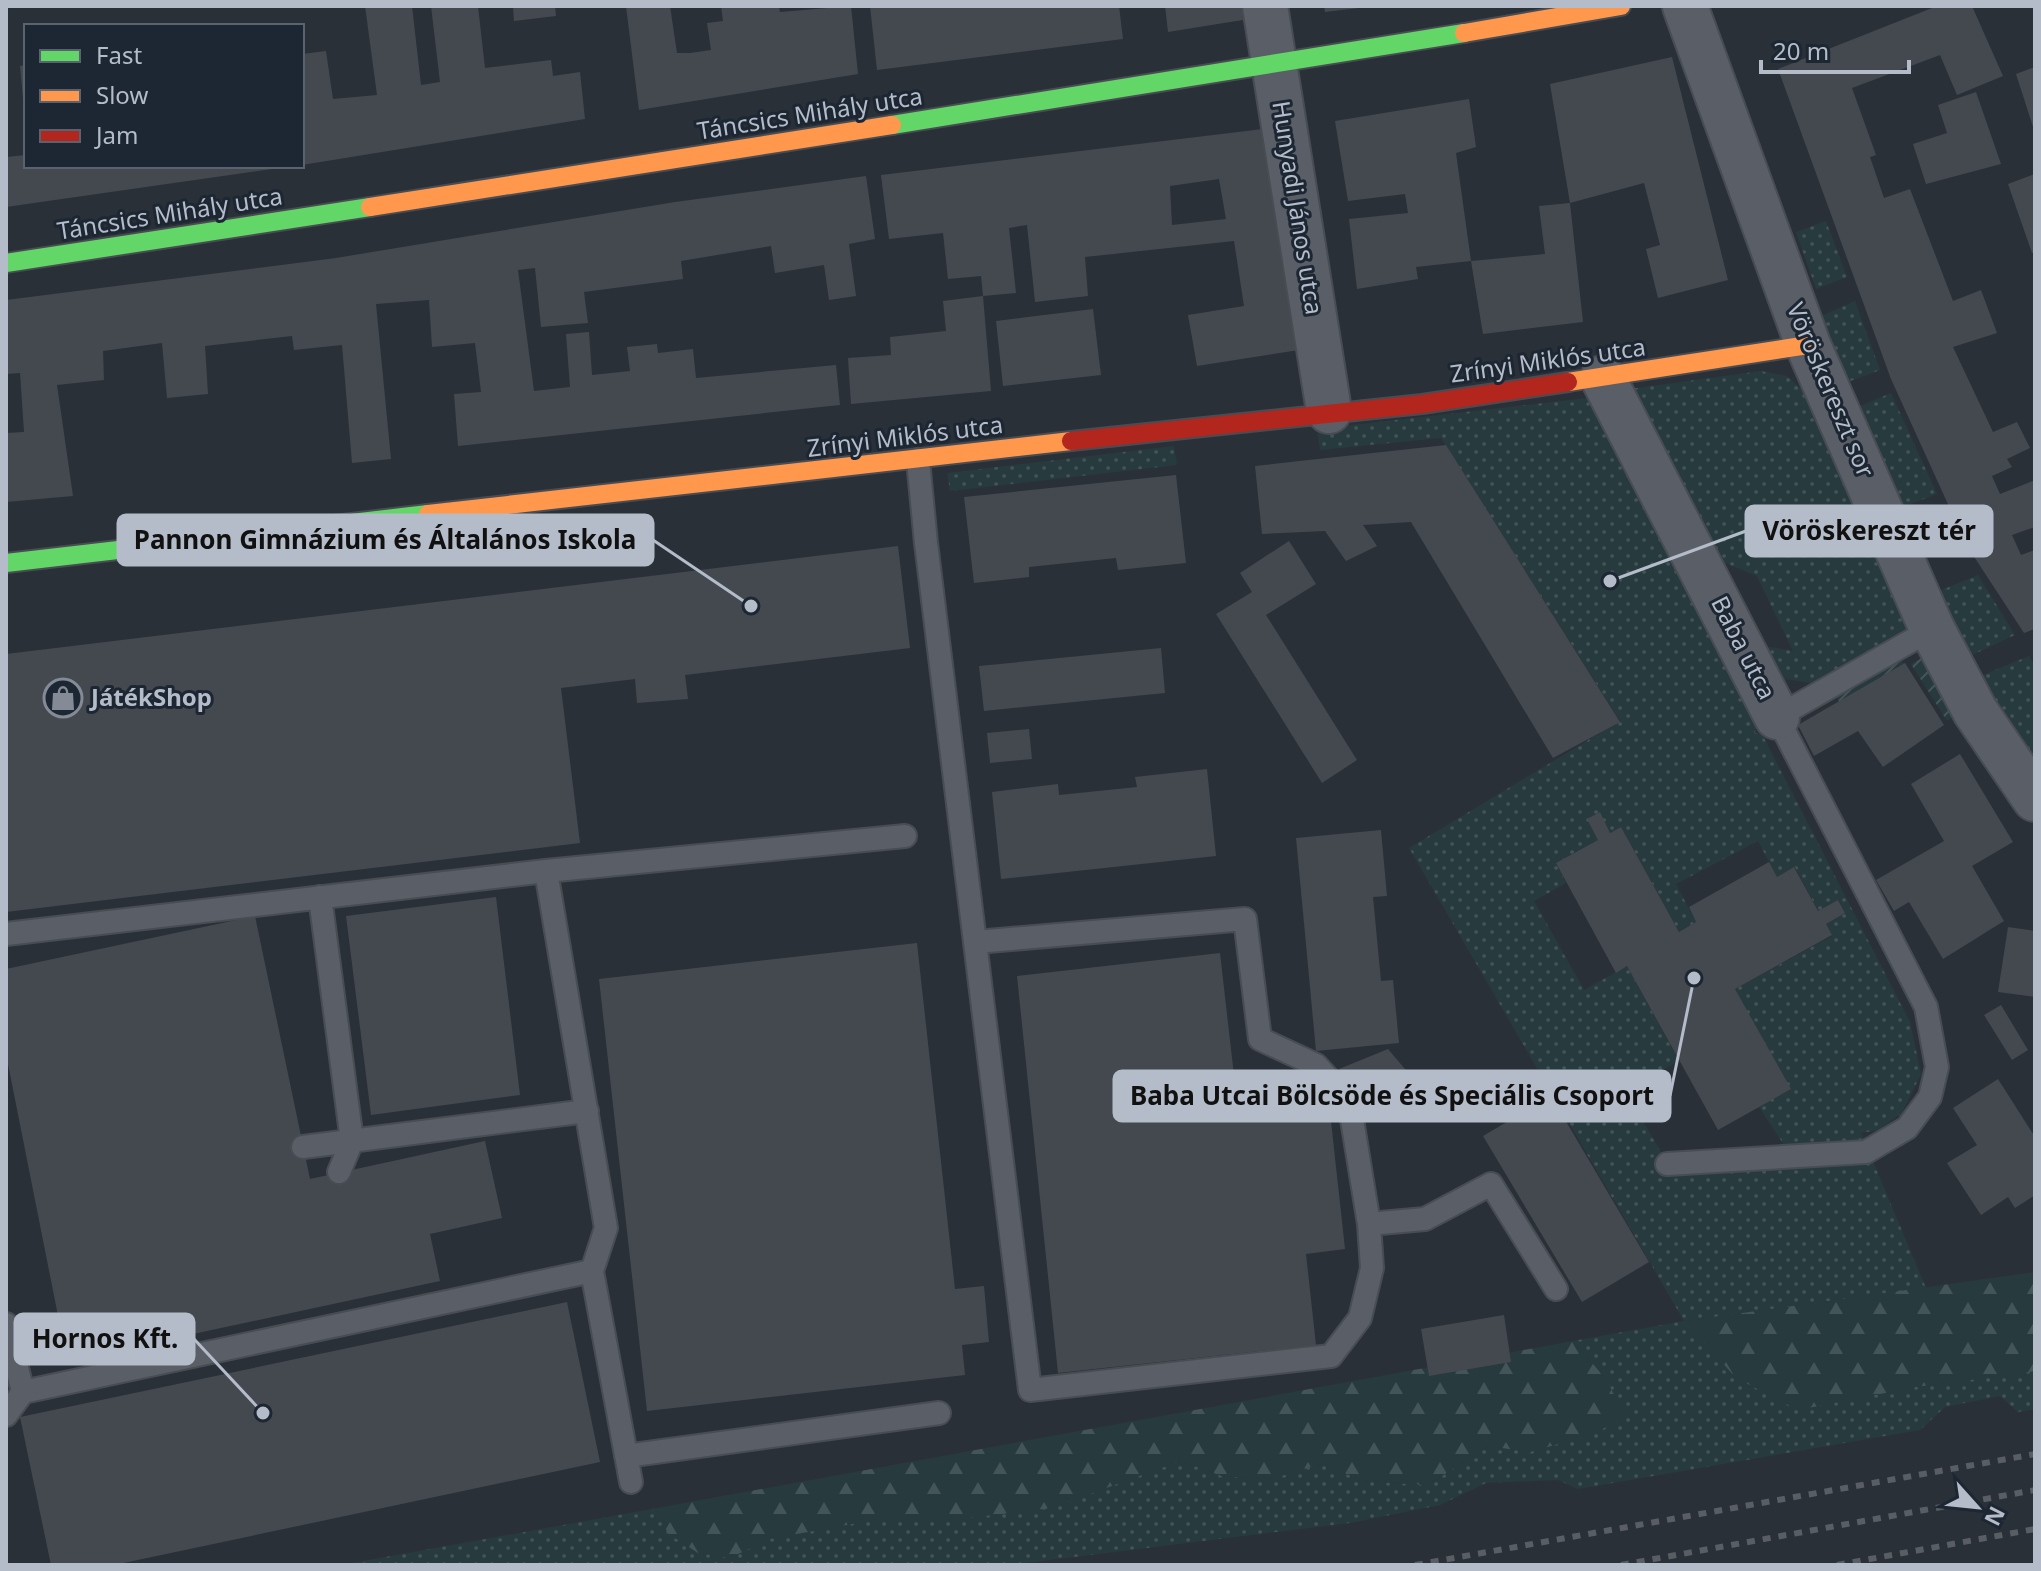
<svg xmlns="http://www.w3.org/2000/svg" width="2041" height="1571" viewBox="0 0 2041 1571" font-family="'Noto Sans',sans-serif">
  <defs>
    <pattern id="grass-dots" width="8" height="8" patternUnits="userSpaceOnUse" patternTransform="scale(2)"><rect width="8" height="8" fill="#273a3e"/><path d="M2 2h.1M6 6h.1" fill="none" stroke="#445559" stroke-width="1.8" stroke-linecap="round"/></pattern>
    <pattern id="forest-firs" width="22" height="20" patternUnits="userSpaceOnUse" patternTransform="scale(2)"><rect width="22" height="20" fill="#273a3e"/><path d="M5 1l3.5 6h-7zM16 11l3.5 6h-7z" fill="#445559"/></pattern>
    <pattern id="garden-furrows" width="10" height="10" patternUnits="userSpaceOnUse" patternTransform="scale(2)"><rect width="10" height="10" fill="#273a3e"/><path d="M-1 1l2-2M0 10L10 0M9 11l2-2" fill="none" stroke="#445559"/></pattern>
  </defs>
  <rect width="100%" height="100%" fill="#2a3038"/>
  <!-- grass -->
  <path fill="url(#grass-dots)" fill-rule="evenodd" d="M1826,221L1847,277L1816,289L1796,232Z
    M1855,301L1880,370L1848,382L1821,316Z
    M1761,371L1787,376L1807,394L1912,625L1812,683L1778,678L1760,645L1793,651L1757,576L1720,561L1629,389Z
    M1891,393L1937,494L1903,507L1858,407Z
    M1596,397L1758,716L1755,733L1762,734L1910,1022L1921,1074L1902,1113L1878,1130L1861,1133L1926,1288L1686,1321L1798,1409L1916,1387L2035,1371V1409L2018,1412L2000,1396L1945,1407L1920,1430L1578,1489L1558,1480L1486,1483L1440,1505L1350,1523L1009,1565H341L652,1509L1181,1461L1222,1476L1271,1479L1320,1464L1365,1481L1428,1485L1488,1446L1530,1452L1606,1379L1573,1341L1684,1321L1409,848L1620,721L1441,438L1320,450L1317,429ZM1599,813L1610,833L1621,827L1679,932L1696,922L1676,884L1758,841L1777,877L1795,867L1818,911L1839,900L1845,913L1826,924L1832,936L1735,989L1759,1107L1790,1154L1667,1163L1626,1091L1679,1061L1627,966L1584,990L1534,901L1566,883L1556,863L1598,840Z
    M1174,446L1177,465L950,491L947,473Z
    M1978,575L2015,635L1970,656L1937,592Z
    M2029,656L2035,667V758L2030,761L1978,677Z"/>
  <!-- forest -->
  <path fill="url(#forest-firs)" d="M2035,1272V1371L1916,1387L1798,1410L1736,1378L1685,1321Z
    M1573,1341L1606,1379L1626,1418L1587,1436L1530,1452L1488,1446L1428,1485L1365,1481L1320,1464L1271,1479L1222,1476L1181,1461L1051,1508L942,1521L880,1519L769,1539L730,1558L698,1553L669,1534L652,1509Z"/>
  <!-- garden -->
  <path fill="url(#garden-furrows)" d="M1927,655L1960,713L1947,721L1911,664Z
    M1897,660L1905,663L1839,702L1836,695Z"/>
  <!-- building -->
  <path fill="#444950" fill-rule="evenodd" d="M365,6H412L421,85L440,82L431,6H478L485,68L551,60L553,76L580,72L585,119L302,165V54L326,51L333,99L377,95Z
    M513,6H555L556,16L514,21Z
    M626,6H670L677,53H690L711,50L707,23L723,21L721,6H779L780,12L851,6L858,74L639,110Z
    M870,6H1119L1123,39L877,70Z
    M1165,6H1241L1243,20L1168,32Z
    M1324,6H1359V8L1325,12Z
    M1937,6H1972L2003,76L1957,95L1940,55L1852,88L1876,155L1870,157L1884,198L1910,189L1953,301L1981,290L1997,333L1953,347L1993,432L2017,422L2030,448L2007,459L2012,467L1992,476L2000,494L2035,480V527L2012,535L2021,555L2035,550V629L2024,633L1967,546L1891,379L1778,69Z
    M1672,57L1728,280L1658,298L1646,249L1660,245L1644,183L1570,203L1583,322L1483,334L1471,261L1545,254L1539,206L1570,203L1550,84Z
    M26,65V109H24L20,66Z
    M2035,67V130H2034L2016,74Z
    M1976,92L2001,164L1926,184L1913,144L1947,133L1938,105Z
    M1469,99L1476,147L1456,153L1471,261L1416,267L1418,279L1357,289L1349,219L1408,213L1405,194L1348,201L1335,121Z
    M1263,129L1299,350L1197,366L1188,315L1244,306L1234,241L1085,257L1088,296L1035,302L1027,225L1009,228L1016,293L983,296L981,276L948,279L943,233L889,239L881,175ZM1219,179L1226,219L1172,225L1170,186Z
    M26,155V166L279,168L6,207V157Z
    M2035,174V252L2032,253L2008,184Z
    M866,176L875,239L849,244L856,296L829,300L824,265L775,273L771,246L681,261L683,279L584,292L588,323L541,327L535,268L518,270L534,391L570,387L566,334L589,332L592,375L630,371L627,347L657,344L658,353L693,349L696,378L836,365L840,405L458,446L454,394L481,392L475,343L432,347L429,300L376,304L391,459L352,463L342,345L294,350L292,336L205,346L208,394L167,398L162,343L103,351L104,380L57,385L73,496L6,502V433L24,432L20,373L6,374V300L336,258L675,202Z
    M983,296L991,391L851,404L848,358L891,355L890,337L946,331L943,301Z
    M1093,309L1101,375L1003,386L996,321Z
    M1446,445L1620,722L1553,758L1411,522L1363,525L1377,546L1346,561L1325,531L1262,534L1255,466Z
    M1176,475L1186,563L1118,570L1116,558L1029,567V577L974,583L964,497Z
    M1289,541L1316,584L1266,615L1357,760L1322,783L1216,614L1252,592L1240,573Z
    M898,546L910,648L685,675L688,699L637,703L635,679L561,688L580,843L6,912V654Z
    M1161,648L1165,693L984,711L979,666Z
    M1905,663L1944,725L1883,767L1858,731L1814,756L1798,725Z
    M1029,729L1032,759L990,763L987,733Z
    M1960,754L2013,842L1972,866L2004,921L1943,959L1909,902L1894,911L1876,880L1944,841L1911,784Z
    M1207,769L1216,856L1001,879L992,792L1058,784L1059,795L1137,787L1135,777Z
    M1600,812L1610,833L1621,827L1679,932L1696,922L1689,907L1769,862L1777,877L1794,867L1818,911L1838,900L1845,913L1826,924L1832,935L1735,989L1791,1089L1718,1130L1627,966L1616,973L1556,863L1598,840L1587,819Z
    M1381,830L1387,896L1373,897L1381,981L1393,980L1399,1043L1316,1051L1296,838Z
    M496,897L520,1095L371,1115L346,916Z
    M255,916L310,1179L485,1141L502,1218L430,1234L440,1281L67,1361L6,1054V969Z
    M2008,927L2035,931V997L1998,992Z
    M917,943L955,1289L984,1286L989,1342L962,1345L965,1375L647,1411L599,979Z
    M1220,953L1235,1084L1308,1076L1329,1103L1345,1249L1306,1254L1316,1345L1058,1373L1017,976Z
    M2001,1005L2028,1050L2012,1060L1984,1015Z
    M1388,1049L1422,1089L1375,1110L1339,1069Z
    M1998,1079L2035,1137V1195L2015,1208L2008,1197L1981,1215L1947,1163L1977,1145L1953,1108Z
    M1551,1096L1649,1262L1582,1302L1483,1136Z
    M567,1302L600,1462L114,1565H51L20,1417Z
    M1504,1315L1511,1362L1429,1376L1421,1329Z"/>
  <g fill="none" stroke-linecap="round" stroke-linejoin="round">
    <defs>
      <path id="lane" d="M918,460L926,543L1030,1390L1331,1356L1360,1318L1372,1268L1369,1224L1349,1101L1316,1065L1260,1039L1245,919L976,942
        M546,871L606,1228L592,1271L631,1482
        M320,897L352,1141L339,1172
        M6,934L546,871L905,836
        M303,1147L587,1111
        M1667,1164L1866,1152L1907,1128L1930,1097L1937,1067L1926,1007L1777,717L1932,629
        M1369,1224L1425,1219L1491,1184L1556,1289
        M6,1324L23,1392L592,1271
        M6,1415L23,1392
        M626,1456L939,1413"/>
      <path id="street" d="M1265,6L1329,411
        M1685,6L1808,345L1932,629L1975,711L2035,799
        M1603,378L1777,717"/>
      <path id="fast" d="M892,125L1464,33
        M6,263L370,207
        M6,563L428,514"/>
      <path id="slow" d="M1464,33L1621,6
        M370,207L892,125
        M1568,382L1808,345
        M428,514L1071,441"/>
      <path id="jam" d="M1071,441L1422,404L1568,382"/>
    </defs>
    <!-- lane casing -->
    <use href="#lane" stroke="#484c53" stroke-width="26"/>
    <!-- street casing -->
    <use href="#street" stroke="#484c53" stroke-width="48"/>
    <!-- fast casing -->
    <use href="#fast" stroke="#484c53" stroke-width="22"/>
    <!-- slow casing -->
    <use href="#slow" stroke="#484c53" stroke-width="22"/>
    <!-- jam casing -->
    <use href="#jam" stroke="#484c53" stroke-width="22"/>
    <!-- lane -->
    <use href="#lane" stroke="#5a5e66" stroke-width="22"/>
    <!-- street -->
    <use href="#street" stroke="#5a5e66" stroke-width="44"/>
    <!-- fast -->
    <use href="#fast" stroke="#63d668" stroke-width="18"/>
    <!-- slow -->
    <use href="#slow" stroke="#ff974d" stroke-width="18"/>
    <!-- jam -->
    <use href="#jam" stroke="#b3261e" stroke-width="18"/>
    <!-- rail -->
    <path stroke="#595d64" stroke-width="6" stroke-dasharray="8 8" stroke-linecap="butt" d="M1415,1565L2035,1454
      M1621,1565L2035,1490
      M1837,1565L2035,1529"/>
  </g>
  <!-- icons -->
  <defs>
    <symbol id="shop-ring" viewBox="-11 -11 22 22"><circle r="9.5" fill="#1d2633" stroke="#848b96" stroke-width="1.5"/><path d="M-5-2.5h2.3a2.7 3.5 0 0 1 5.4 0H5L5.5 6h-11ZM-1.5-2.5h3a1.5 2.3 0 0 0-3 0Z" fill="#848b96"/></symbol>
  </defs>
  <g fill-rule="evenodd">
    <use href="#shop-ring" x="41" y="676" width="44" height="44"/>
  </g>
  <g text-anchor="middle" stroke-width="6" stroke-linejoin="round" paint-order="stroke">
    <!-- street labels -->
    <g font-size="24" fill="#b4bcc9" stroke="#1d2633">
      <text transform="translate(810 114) rotate(-9)" y="8">Táncsics Mihály utca</text>
      <text transform="translate(1297 208) rotate(81)" y="8">Hunyadi János utca</text>
      <text transform="translate(170 214) rotate(-9)" y="8">Táncsics Mihály utca</text>
      <text transform="translate(1548 361) rotate(-8)" y="8">Zrínyi Miklós utca</text>
      <text transform="translate(1830 390) rotate(67)" y="8">Vöröskereszt sor</text>
      <text transform="translate(905 437) rotate(-7)" y="8">Zrínyi Miklós utca</text>
      <text transform="translate(1743 648) rotate(63)" y="8">Baba utca</text>
    </g>
    <!-- poi labels -->
    <g font-size="24" font-weight="bold" fill="#b4bcc9" stroke="#1d2633" text-anchor="start">
      <text x="91" y="706">JátékShop</text>
    </g>
  </g>
  <!-- callouts -->
  <path fill="none" stroke="#b4bcc9" stroke-width="3" d="M1610 581L1746 531M751 606L653 540M1694 978L1670 1096M263 1413L194 1339"/>
  <g fill="#b4bcc9" stroke="#1d2633" stroke-width="3">
    <circle cx="1610" cy="581" r="8"/>
    <circle cx="751" cy="606" r="8"/>
    <circle cx="1694" cy="978" r="8"/>
    <circle cx="263" cy="1413" r="8"/>
  </g>
  <g fill="#b4bcc9" stroke="#b4bcc9" stroke-width="3">
    <rect x="1746" y="506" width="246" height="50" rx="8"/>
    <rect x="118" y="515" width="535" height="50" rx="8"/>
    <rect x="1114" y="1071" width="556" height="50" rx="8"/>
    <rect x="15" y="1314" width="179" height="50" rx="8"/>
  </g>
  <g font-size="26" text-anchor="middle" font-weight="bold" fill="#111">
    <text x="1869" y="540">Vöröskereszt tér</text>
    <text x="385" y="549">Pannon Gimnázium és Általános Iskola</text>
    <text x="1392" y="1105">Baba Utcai Bölcsöde és Speciális Csoport</text>
    <text x="105" y="1348">Hornos Kft.</text>
  </g>
  <!-- border -->
  <rect width="2041" height="1571" fill="none" stroke="#b4bcc9" stroke-width="16"/>
  <!-- legend -->
  <rect x="24" y="24" width="280" height="144" fill="#1d2633" stroke="#59626f" stroke-width="2"/>
  <rect x="40" y="50" width="40" height="12" fill="#63d668" stroke="#59626f" stroke-width="2"/>
  <text x="96" y="64" font-size="24" fill="#b4bcc9">Fast</text>
  <rect x="40" y="90" width="40" height="12" fill="#ff974d" stroke="#59626f" stroke-width="2"/>
  <text x="96" y="104" font-size="24" fill="#b4bcc9">Slow</text>
  <rect x="40" y="130" width="40" height="12" fill="#b3261e" stroke="#59626f" stroke-width="2"/>
  <text x="96" y="144" font-size="24" fill="#b4bcc9">Jam</text>
  <!-- north arrow -->
  <g transform="translate(1977 1507) rotate(117)" stroke="#1d2633" stroke-width="6" paint-order="stroke">
  <path d="M0-6L14 30L0 20L-14 30Z" fill="#b4bcc9"/>
  <text y="-12" font-size="22" font-weight="bold" text-anchor="middle" fill="#b4bcc9">N</text>
  </g>
  <!-- scale -->
  <path d="M1761 60v12h148v-12" fill="none" stroke="#b4bcc9" stroke-width="4"/>
  <text x="1773" y="60" font-size="24" fill="#b4bcc9" stroke="#1d2633" stroke-width="6" paint-order="stroke">20 m</text>
</svg>
